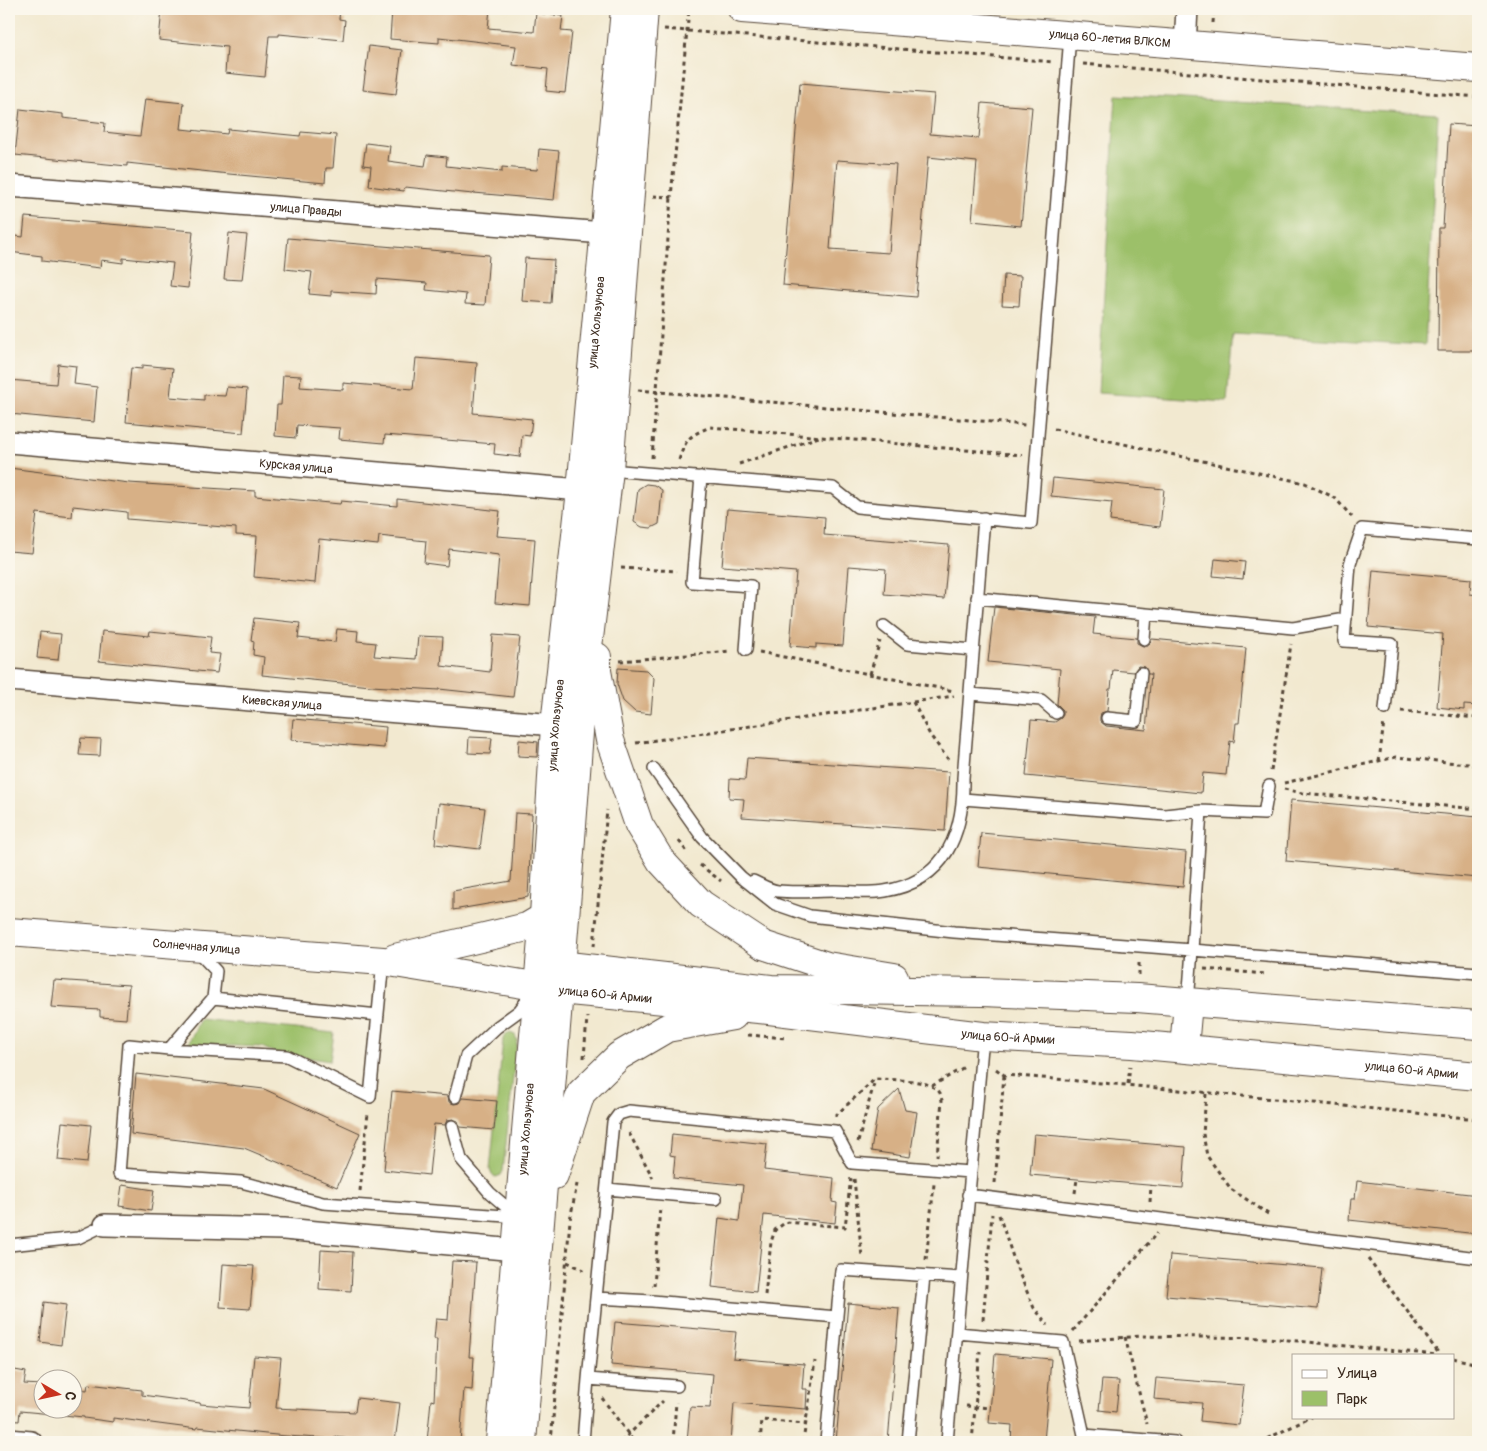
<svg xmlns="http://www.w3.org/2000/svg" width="1487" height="1451" viewBox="0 0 1487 1451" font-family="Pangolin,sans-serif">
  <rect width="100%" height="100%" fill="#fbf7ec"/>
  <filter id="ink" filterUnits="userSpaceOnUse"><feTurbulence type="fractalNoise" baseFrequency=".02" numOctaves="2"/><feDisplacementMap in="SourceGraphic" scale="10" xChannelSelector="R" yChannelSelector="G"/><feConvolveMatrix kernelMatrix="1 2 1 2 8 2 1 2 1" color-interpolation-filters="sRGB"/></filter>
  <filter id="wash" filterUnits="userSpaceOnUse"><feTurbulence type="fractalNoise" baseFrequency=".0096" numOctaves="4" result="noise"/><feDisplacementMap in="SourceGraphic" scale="20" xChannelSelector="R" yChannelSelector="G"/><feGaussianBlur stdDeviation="1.12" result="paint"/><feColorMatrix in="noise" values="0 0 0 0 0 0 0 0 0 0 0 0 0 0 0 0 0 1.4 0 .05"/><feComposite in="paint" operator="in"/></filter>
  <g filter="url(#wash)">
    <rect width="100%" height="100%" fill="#f2e9d0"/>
    <!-- green -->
    <path fill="#9cc069" stroke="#6c7544" d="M1116,95L1438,114L1425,345L1233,334L1227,402L1098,393Z
      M200,1019L334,1033L330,1061L275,1053L262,1047L188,1044Z
      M510,1033L515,1035L517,1040L503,1171L501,1175L496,1177L492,1175L490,1170L503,1039L505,1035Z"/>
    <g id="blocks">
      <!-- building -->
      <path fill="#d7b086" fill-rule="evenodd" d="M162,9H340L339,19L345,20L343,40L279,34V36H269L265,77L225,73L227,47L159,40Z
        M392,9H490L488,28L534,32L536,13L563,16L561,31L572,32L565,93L546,91L548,69L513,65L516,46L439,37V43L390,39Z
        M369,46L402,50L396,94L363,90Z
        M800,83L934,94L930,134L979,138L982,103L1032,107L1021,226L972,221L977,162L928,157L916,297L783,285ZM837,160L896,164L889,253L830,249Z
        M145,99L184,103L181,129L227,134L228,129L300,136L301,132L336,135L333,168H326L325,183L229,174L127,163V166L15,155L20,109L63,114V118L105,123L104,132L140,136Z
        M1449,124L1478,126V351H1438L1439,228H1443Z
        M366,143L390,146L388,161L425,166L427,155L447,157L446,166L502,172V167L537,170L539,149L559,151L554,200L474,193L473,194L405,187L404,191L369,186L371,166L363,165Z
        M25,217L193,231L188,288L170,286L173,263L123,258V263L101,260L100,268L42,261V256L9,252V235L23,237Z
        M229,233L247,235L242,280L224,279Z
        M288,238L489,255L485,305L465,304L466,294L426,290L427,283L377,279L376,294L331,291V296L309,294L312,272L285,269Z
        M525,258L554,260L551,303L522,301Z
        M1004,275L1021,276L1019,306L1002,305Z
        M416,358L477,363L473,413L532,419L530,436L522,435L520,457L494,454L495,444L385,435L384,443L339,439L340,428L297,425L296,438L275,436L277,405H281L283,375L301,376L300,387L343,390V383L413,389Z
        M58,364L76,366L74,384L97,387L94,422L10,414L12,396H9V380L56,384Z
        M142,365L173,368L170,397L204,400V395L225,396L227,387L247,389L243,433L126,422L131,368L142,369Z
        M9,468L129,483L255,491V496L340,504L341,501L397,506V499L500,511L497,536L535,539L530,606L495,603L499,555L449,549L447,566L424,563L426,541L379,536L378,545L319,539L315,583L254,577L257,536L236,535V528L127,519V512L73,506L72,517L37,513L32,553L9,551Z
        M1053,478L1164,489L1160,527L1110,521L1112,502L1051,496Z
        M646,484L654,485L662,490L659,524L651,528L642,527L634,522L638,489Z
        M727,509L825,517L824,535L949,545L944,599L884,594L886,569L849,566L843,646L816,644V648L790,646L796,572L722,566Z
        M1215,559L1245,562L1243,579L1213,576Z
        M1373,570L1471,579L1470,594L1478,595V706L1464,705V710L1437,707L1443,634L1368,627Z
        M994,607L1095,617L1093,634L1137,638V643L1143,646H1148L1152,639L1246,648L1239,723H1236L1234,742L1230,741L1226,775L1203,773L1201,793L1026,776L1031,720L1055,722L1061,718L1063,715V710L1057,704L1060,669L988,662ZM1138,666L1145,667L1148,674H1151L1146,730L1106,726L1100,721V717L1101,713L1107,711L1109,689H1111L1113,670L1134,672Z
        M254,618L300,623L298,638L335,642L337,629L358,631L357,641L376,643L374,656L416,659L418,636L443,637L441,666L490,672L493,635L520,637L513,697L439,689V690L371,686L262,675L264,657L253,655L254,641L251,640Z
        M102,631L149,636L150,631L211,637L209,653L220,654L217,673L99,661Z
        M40,632L61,634L58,660L37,658Z
        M618,668L646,670L654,678L651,714L635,712L623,701L617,684Z
        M293,719L386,727L384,748L291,740Z
        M469,737L492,738L490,754L468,753Z
        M81,738L101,739L100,756L79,755Z
        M519,740L538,742L537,757L518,756Z
        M747,758L949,772L945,831L742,817L744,799L729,798L730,779L745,780Z
        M1291,800L1478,817V878L1286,861Z
        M439,803L485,808L480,849L435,844Z
        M515,813L532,814L528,897L453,910V891L511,881Z
        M981,833L1186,852L1183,887L978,867Z
        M54,980L129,985L126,1019L100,1017V1010L51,1007Z
        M136,1074L264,1089L360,1133L337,1187L244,1148L131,1134Z
        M899,1089L905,1110L917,1112L910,1157L871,1151L878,1109Z
        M392,1091L448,1096L449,1102L454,1104L460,1103L463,1098L497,1101L494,1130L460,1127L458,1121L453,1119L447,1120L445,1125L434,1124L429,1175L384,1170Z
        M62,1122L91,1125L87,1163L58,1160Z
        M672,1134L767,1144L764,1170L834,1178L832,1202L837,1203L835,1223L764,1215L756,1292L712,1287L719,1218L739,1221L743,1185L673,1178L675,1156L670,1155Z
        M1034,1134L1186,1147L1183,1188L1030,1175Z
        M1357,1181L1478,1195V1234L1349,1220L1351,1199H1355Z
        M122,1185L154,1190L151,1211L119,1206Z
        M321,1250L353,1252L351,1291L319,1289Z
        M1170,1255L1322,1268L1318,1309L1166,1296Z
        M452,1261L476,1262L469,1357H474L472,1390L464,1389L460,1442H427L431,1400L434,1401L437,1339H434L436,1319L448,1320Z
        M223,1264L254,1266L250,1309L220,1307Z
        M44,1302L66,1305L61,1345L40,1342Z
        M848,1303L899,1308L888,1442H836Z
        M615,1322L736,1332L733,1358L804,1364L802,1389H807L806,1409L734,1403L731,1442H687L690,1407L710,1408L713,1374L611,1365Z
        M995,1354L1051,1359L1044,1442H1011L1012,1425L989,1423Z
        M254,1356L281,1358L276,1408L355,1412L357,1398L400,1403L395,1442H376L335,1437V1439L286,1436L197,1427V1429L113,1418V1422L84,1418V1417L20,1411L19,1421L9,1420V1369L26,1372L24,1384L42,1385V1408H72V1388L87,1390L88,1384L142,1390V1395L200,1403V1404L249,1408Z
        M1156,1378L1244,1385L1239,1425L1200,1421L1202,1403L1154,1399Z
        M1102,1380L1119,1381L1116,1412L1099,1410Z"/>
    </g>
  </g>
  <g filter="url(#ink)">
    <use href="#blocks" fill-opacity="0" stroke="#564739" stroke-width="1"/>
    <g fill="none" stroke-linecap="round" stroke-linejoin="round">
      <defs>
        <path id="service" d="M609,470L833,488L857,507L1031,523L1070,36
          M701,477L692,582L751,586L746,650
          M977,598L1146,614
          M884,626L907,644L973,650
          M1144,639L1146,614L1293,628L1346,619
          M970,694L1041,700L1056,713
          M1385,709L1392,644L1344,641L1350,564L1362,529L1478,539
          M1107,718L1136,721L1141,673
          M654,769L702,837L741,877L775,904L810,916L954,932L1192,950L1188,1003
          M963,799L1165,815L1201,811L1264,814L1269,786
          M1201,811L1192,950L1478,973
          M753,881C760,884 769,890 778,891C796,893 816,891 835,891C851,891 869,894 885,891C945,881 964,834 963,778L984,518
          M197,951L216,971L213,998L169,1049L287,1056L370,1097L383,961
          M213,998L378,1015
          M169,1049L129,1045L119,1174L241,1182L323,1203L518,1217
          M455,1097L466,1056L497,1027L519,1011L531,995
          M452,1126L461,1159L490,1193L518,1217
          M607,1189L716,1199
          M968,1195L1478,1258
          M9,1245L78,1238L105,1225
          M596,1298L613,1122L619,1114L629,1111L835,1131L852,1163L970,1172
          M957,1333L1063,1342L1084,1435L1083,1442
          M677,1386L588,1379L596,1298L652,1301L837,1317
          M1084,1435L1175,1442
          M583,1442L588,1379
          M826,1442L841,1270L961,1278
          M908,1442L924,1276
          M947,1442L983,1036"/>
        <g id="minor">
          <path d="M1185,45L1187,9"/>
          <path id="s1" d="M9,186L604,233"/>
          <path id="s2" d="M9,442L581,490"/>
          <path id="s3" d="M9,680L555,725"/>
          <path d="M105,1225L284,1229L516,1250"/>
          <path d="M9,1440L31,1442"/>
        </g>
        <g id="tertiary">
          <path id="s4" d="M742,9L1478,68"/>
        </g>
        <g id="secondary">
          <path d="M597,657V671L610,740L639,825L661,861L701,904L763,945L827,966L894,977"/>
          <path id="s5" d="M9,932L383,961L559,990L769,1010L983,1036L1132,1044L1478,1076"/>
          <path d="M395,958L527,927L556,910"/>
          <path d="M542,963L771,989L982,992L1137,998L1478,1025"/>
          <path d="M1184,1048L1188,1003"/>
          <path d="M554,1175L581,1093L619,1056L667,1028L733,1016"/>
          <path id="s6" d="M500,1442L544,916L555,725L581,490L625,9"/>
          <path d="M522,1442L566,905L581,706L609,470L644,9"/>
        </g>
      </defs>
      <!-- service casing -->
      <use href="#service" stroke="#564739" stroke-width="14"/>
      <!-- minor casing -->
      <use href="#minor" stroke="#564739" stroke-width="24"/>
      <!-- tertiary casing -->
      <use href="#tertiary" stroke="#564739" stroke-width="30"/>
      <!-- secondary casing -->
      <use href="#secondary" stroke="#564739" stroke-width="30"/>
      <!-- path -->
      <path stroke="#564739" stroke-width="3" stroke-dasharray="4 4" stroke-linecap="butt" d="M1213,23L1214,9
        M664,29L1054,62
        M1083,64L1478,97
        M653,196L671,197L689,9
        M638,390L1025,425
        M1054,429L1305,483L1335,498L1352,517
        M652,458L671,197
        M679,460C686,438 689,436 710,427L1022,455
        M739,464L819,437
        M621,568L677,571
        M759,652L954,691
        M620,661L731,651
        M870,674L880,641
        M913,702L930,735L948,759
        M1401,711L1478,718
        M636,743L954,696
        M1379,761L1384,722
        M1271,771L1291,644
        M1284,783L1396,757L1478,765
        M1284,789L1302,793L1478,809
        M679,841L687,852
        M700,865L721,881
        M594,946L607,810
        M1204,969L1266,974
        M1139,975V963
        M748,1035L787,1038
        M584,1058L587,1017
        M996,1069L1004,1075C1162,1087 1320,1104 1478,1119
        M1128,1084L1130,1066
        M932,1086L966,1066
        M1206,1094L1203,1134L1207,1156L1231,1189L1271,1216
        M835,1116L875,1079C890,1080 931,1078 940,1093C941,1095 941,1098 942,1100L937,1156
        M629,1133L653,1178
        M858,1142L875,1080
        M854,1179L862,1257
        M995,1183L1004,1075
        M360,1191L368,1113
        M1075,1193L1077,1179
        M1150,1202L1151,1185
        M999,1215L1016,1266L1034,1308L1048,1325
        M1368,1259L1440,1355
        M926,1260L934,1184
        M567,1262L584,1270
        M654,1286L660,1207
        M765,1295L771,1242L775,1230L786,1222L845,1227L851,1177
        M983,1320L992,1214
        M1073,1331L1157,1233
        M1125,1337L1147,1424
        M1079,1341L1142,1336L1268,1338L1437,1355
        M1453,1358L1478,1364
        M602,1398L634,1442
        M966,1406L990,1408
        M551,1442L570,1220L577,1184
        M621,1442L663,1401
        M673,1442L676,1402
        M760,1442L762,1420L805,1424
        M803,1442L815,1361
        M972,1442L980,1351
        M1260,1442L1312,1417"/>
      <!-- service -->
      <use href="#service" stroke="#fff" stroke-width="11"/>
      <!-- minor -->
      <use href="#minor" stroke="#fff" stroke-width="21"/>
      <!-- tertiary -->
      <use href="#tertiary" stroke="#fff" stroke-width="28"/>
      <!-- secondary -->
      <use href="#secondary" stroke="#fff" stroke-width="28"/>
    </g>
  </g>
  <g text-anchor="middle" stroke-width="4" stroke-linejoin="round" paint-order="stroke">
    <!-- street labels -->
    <g font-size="12" fill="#3b2a1e" stroke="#fbf7ec">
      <text dy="4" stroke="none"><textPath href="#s4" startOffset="369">улица 60-летия ВЛКСМ</textPath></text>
      <text dy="4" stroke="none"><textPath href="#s1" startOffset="298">улица Правды</textPath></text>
      <text dy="4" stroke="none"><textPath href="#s6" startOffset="1124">улица Хользунова</textPath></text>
      <text dy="4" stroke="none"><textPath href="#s2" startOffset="288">Курская улица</textPath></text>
      <text dy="4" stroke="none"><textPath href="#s3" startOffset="274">Киевская улица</textPath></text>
      <text dy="4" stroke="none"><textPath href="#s6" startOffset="719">улица Хользунова</textPath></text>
      <text dy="4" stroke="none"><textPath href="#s5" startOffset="188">Солнечная улица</textPath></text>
      <text dy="4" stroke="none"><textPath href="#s5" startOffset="600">улица 60-й Армии</textPath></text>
      <text dy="4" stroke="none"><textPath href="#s5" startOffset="1005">улица 60-й Армии</textPath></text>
      <text dy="4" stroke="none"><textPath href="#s5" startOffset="1410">улица 60-й Армии</textPath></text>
      <text dy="4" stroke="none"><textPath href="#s6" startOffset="314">улица Хользунова</textPath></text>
    </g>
  </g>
  <!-- margin -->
  <rect width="1487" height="1451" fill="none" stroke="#fbf7ec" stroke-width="30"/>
  <!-- legend -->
  <rect x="1292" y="1354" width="162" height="65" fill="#fbf7ec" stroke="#aea59a"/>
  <rect x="1302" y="1370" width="25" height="8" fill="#ffffff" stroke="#aea59a"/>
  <text x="1337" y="1378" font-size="15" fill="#3b2a1e">Улица</text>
  <rect x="1302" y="1391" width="25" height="15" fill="#9cc069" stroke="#aea59a"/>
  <text x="1337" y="1404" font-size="15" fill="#3b2a1e">Парк</text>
  <!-- north arrow -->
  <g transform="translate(58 1394) rotate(99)"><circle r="24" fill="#fbf7ec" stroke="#aea59a"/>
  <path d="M0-4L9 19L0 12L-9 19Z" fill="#c8321e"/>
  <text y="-8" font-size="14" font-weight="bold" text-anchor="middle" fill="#3b2a1e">С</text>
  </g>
</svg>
